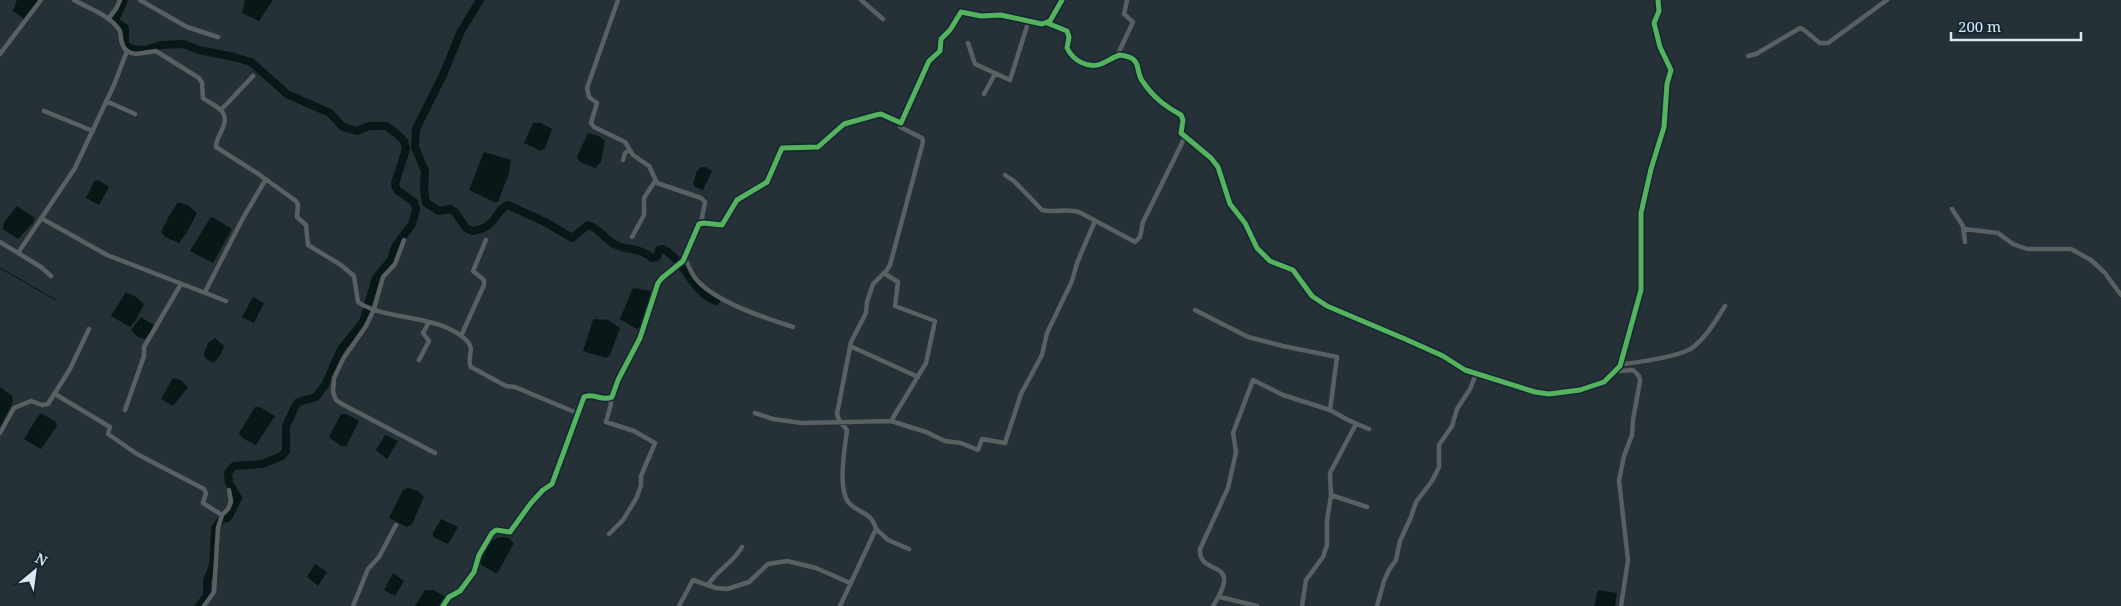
<svg xmlns="http://www.w3.org/2000/svg" width="2121" height="606" viewBox="0 0 2121 606" font-family="'Noto Serif',serif">
  <rect width="100%" height="100%" fill="#253037"/>
  <!-- water -->
  <path fill="#071817" d="M17,0H40L24,19L13,11Z
    M245,0H273L259,21L242,13Z
    M533,123H541L552,129L545,148L541,151L524,143Z
    M588,133L601,137L605,141L601,162L595,168L580,162L577,157Z
    M484,152L511,160L509,173L498,202H494L469,190Z
    M701,167H705L712,171L703,190L695,187L693,184L697,171Z
    M95,180L100,181L109,187L99,205L86,198Z
    M178,202L189,206L197,213L187,232L179,243L165,237L161,232L169,216Z
    M17,206L35,218L33,223L18,239L3,229L4,222Z
    M212,217L232,229L213,263L190,251L210,218Z
    M633,288L651,291L641,326L637,329L620,319Z
    M126,292L136,297L144,304L136,320L130,327L111,316Z
    M253,297L264,303L254,323L242,317Z
    M141,317L155,326L145,339L138,337L131,330Z
    M595,319L608,320L620,328L610,355L606,358L583,351L593,320Z
    M215,338L224,346L221,354L214,363L206,359L204,354L208,343Z
    M173,378L181,380L188,387L173,406L161,399Z
    M0,387L12,396L13,402L0,428Z
    M255,407H260L275,416L256,445L242,438L239,433Z
    M40,413L55,421L57,426L41,449L24,439Z
    M341,414H346L359,421L346,447L341,446L329,437Z
    M385,435L398,441L387,459L376,450Z
    M408,488L418,491L424,497L412,524L407,527L389,518L403,490Z
    M441,519L458,527L448,544L433,537V533Z
    M503,537L509,538L514,543L498,572L495,573L480,564L479,561C486,549 487,539 503,537Z
    M315,564L327,572L318,586L307,577Z
    M393,573L404,581L395,596L384,590Z
    M425,590H433L444,596L445,598L440,606H415Z
    M1598,590L1617,593L1615,606H1594Z"/>
  <g fill="none" stroke-linecap="round" stroke-linejoin="round">
    <!-- stream -->
    <path stroke="#071817" stroke-width="1" d="M0,268L56,300"/>
    <!-- river -->
    <path stroke="#071817" stroke-width="8" d="M124,0L115,20L117,23L125,28V45L132,49L145,50L161,45L183,44L199,50L234,57L251,62L287,94L330,113L343,127L357,131L369,126H386L397,134L404,141L406,149L395,184L397,190L414,202L416,210L412,224L395,247L391,260L376,278L363,322L341,349L325,385L316,397L298,402L295,407L286,426V451L282,456L262,464L234,466L228,473L229,483L238,498L228,518L222,519L215,528L213,566L207,580V596L199,606
      M480,0L461,31L443,75L416,129L415,147L425,171L424,189L426,203L439,211L450,209L455,212L466,228L472,231C498,228 495,209 508,205L547,223L572,238L588,225C599,228 604,238 614,244C625,251 638,246 652,258L657,257L659,250L663,249C687,262 690,291 716,301"/>
    <!-- minor -->
    <path stroke="#5a6062" stroke-width="4.5" d="M74,0C88,8 107,14 118,28C122,32 120,38 122,43C127,60 144,52 156,51L199,78L202,83L203,98C209,103 220,107 223,113C230,124 215,137 216,147L257,173L296,201L298,205L297,217L306,225L308,245L341,265L354,276L358,302C387,322 442,313 468,342C475,350 466,359 471,367L506,386L515,387L577,413
      M140,0L187,27L218,37
      M618,0L587,88L589,97L597,103L591,123L594,127L625,142L633,155L649,166L657,183L701,198L705,202L701,223
      M861,0L883,19
      M108,19L116,9L120,0
      M1047,23L1067,31L1069,37L1067,48C1073,60 1087,69 1101,64C1108,61 1113,57 1120,55C1144,58 1134,70 1143,82C1154,98 1165,106 1181,115L1183,120L1181,133L1211,158L1218,167L1230,204L1245,223L1257,248L1270,261L1293,270L1312,296L1327,306L1405,339L1443,356L1465,370L1535,392L1549,394L1580,390L1604,382L1620,366L1641,290V213L1651,169L1664,127L1667,84L1671,70L1660,47L1654,23L1659,11L1658,0
      M968,43L975,64L1010,80L1028,23
      M0,54L41,0
      M1117,56L1133,22L1124,14L1127,0
      M1748,56L1756,54L1800,28L1804,30L1820,43H1828L1887,0
      M984,94L995,74
      M106,101L135,114
      M221,110L253,76
      M44,111L93,131
      M623,160L625,153L629,150
      M1005,175L1014,181L1042,210C1054,213 1066,208 1079,212L1135,242L1140,237L1143,222L1185,137
      M1952,209L1963,226L1965,242
      M41,218L107,255L226,301
      M1964,229L1998,233L2013,244L2027,249H2071L2091,260L2105,273L2121,295
      M632,237L644,215V198L655,181
      M404,240L395,264L383,277L374,309L366,326L343,359L334,378L333,392L336,400L342,404L435,453
      M0,242L41,267L51,276
      M18,253L75,168L114,85L127,51
      M685,258C688,265 691,273 696,279C715,302 765,318 793,327
      M884,273L898,282L895,306L935,321L926,363L891,421
      M205,292L243,218L266,179
      M1195,310L1248,337L1283,346L1337,357L1330,410
      M461,336L484,285V280L473,271L486,240
      M850,346L918,377
      M419,360L429,341L423,333L429,322
      M1621,364C1636,363 1681,356 1692,348C1706,338 1716,320 1725,306
      M1618,371L1633,370L1639,376L1640,381L1633,420L1632,435L1624,456L1619,480L1628,560L1621,606
      M55,394L110,427L108,434L137,454L204,489L206,493L203,503L222,515
      M125,410L144,356V347L181,284
      M755,413L773,419L802,423L891,421L926,432L945,441L961,443L978,450L982,439L1005,443L1021,394L1042,355L1047,333L1072,281L1077,263L1095,221
      M0,433L14,408L31,401L42,405L48,404L70,369L89,329
      M1331,495L1367,507
      M876,529L888,540L909,549
      M609,534L623,520L637,497L641,485V476L655,443L634,431L606,422L611,404L610,398
      M708,585C717,570 733,563 742,547
      M1220,597L1257,606
      M204,606L214,592L218,528L222,515L228,509L231,502L229,490
      M353,606L368,569L379,557L396,525
      M679,606L693,580L716,588L727,589L749,582L768,564L787,561L816,568L850,583
      M840,606L876,529C872,512 858,513 849,503C837,489 845,447 847,430L839,420L837,414L851,342L866,313L867,302L873,284L887,270L890,265L923,142L922,138L900,127L901,123
      M1213,606C1245,556 1198,578 1200,549L1228,488L1236,452L1233,433L1253,380L1283,395L1330,410L1348,420L1369,429
      M1302,606L1306,580L1323,557L1327,545V520L1331,496L1330,473L1356,424
      M1377,606L1384,581L1389,570L1396,560L1400,541L1411,517L1416,502L1432,481L1439,467V445L1452,426L1457,409L1470,389L1476,374"/>
    <!-- tertiary -->
    <path stroke="#5a6062" stroke-width="5.5" d="M443,606L449,597L460,591L474,572L479,555L492,533L496,530L510,532L531,503L543,490L552,484L584,397C593,392 602,402 612,397L618,380L640,338L658,283L662,278L683,261L699,224L704,223L722,225L737,200L767,182L782,148L818,147L844,124L876,115L881,114L901,123L929,61L940,51L941,39L950,30L961,12L981,16L1001,15L1042,24L1050,21L1062,0"/>
    <defs>
      <path id="cycleway" d="M1047,23L1067,31L1069,37L1067,48C1073,60 1087,69 1101,64C1108,61 1113,57 1120,55C1144,58 1134,70 1143,82C1154,98 1165,106 1181,115L1183,120L1181,133L1211,158L1218,167L1230,204L1245,223L1257,248L1270,261L1293,270L1312,296L1327,306L1405,339L1443,356L1465,370L1535,392L1549,394L1580,390L1604,382L1620,366L1641,290V213L1651,169L1664,127L1667,84L1671,70L1660,47L1654,23L1659,11L1658,0
        M443,606L449,597L460,591L474,572L479,555L492,533L496,530L510,532L531,503L543,490L552,484L584,397C593,392 602,402 612,397L618,380L640,338L658,283L662,278L683,261L699,224L704,223L722,225L737,200L767,182L782,148L818,147L844,124L876,115L881,114L901,123L929,61L940,51L941,39L950,30L961,12L981,16L1001,15L1042,24L1050,21L1062,0"/>
    </defs>
    <!-- cycleway casing -->
    <use href="#cycleway" stroke="#132734" stroke-width="8"/>
    <!-- cycleway -->
    <use href="#cycleway" stroke="#56b35d" stroke-width="5"/>
  </g>
  <!-- north arrow -->
  <g transform="translate(35 571) rotate(29)" stroke="#132734" stroke-width="4" paint-order="stroke">
  <path d="M0-4L9 19L0 12L-9 19Z" fill="#dbe8f1"/>
  <text y="-8" font-size="14" font-weight="bold" text-anchor="middle" fill="#dbe8f1">N</text>
  </g>
  <!-- scale -->
  <path d="M1951 32v8h130v-8" fill="none" stroke="#dbe8f1" stroke-width="2.5"/>
  <text x="1958" y="32" font-size="15" fill="#dbe8f1" stroke="#132734" stroke-width="4" paint-order="stroke">200 m</text>
</svg>
